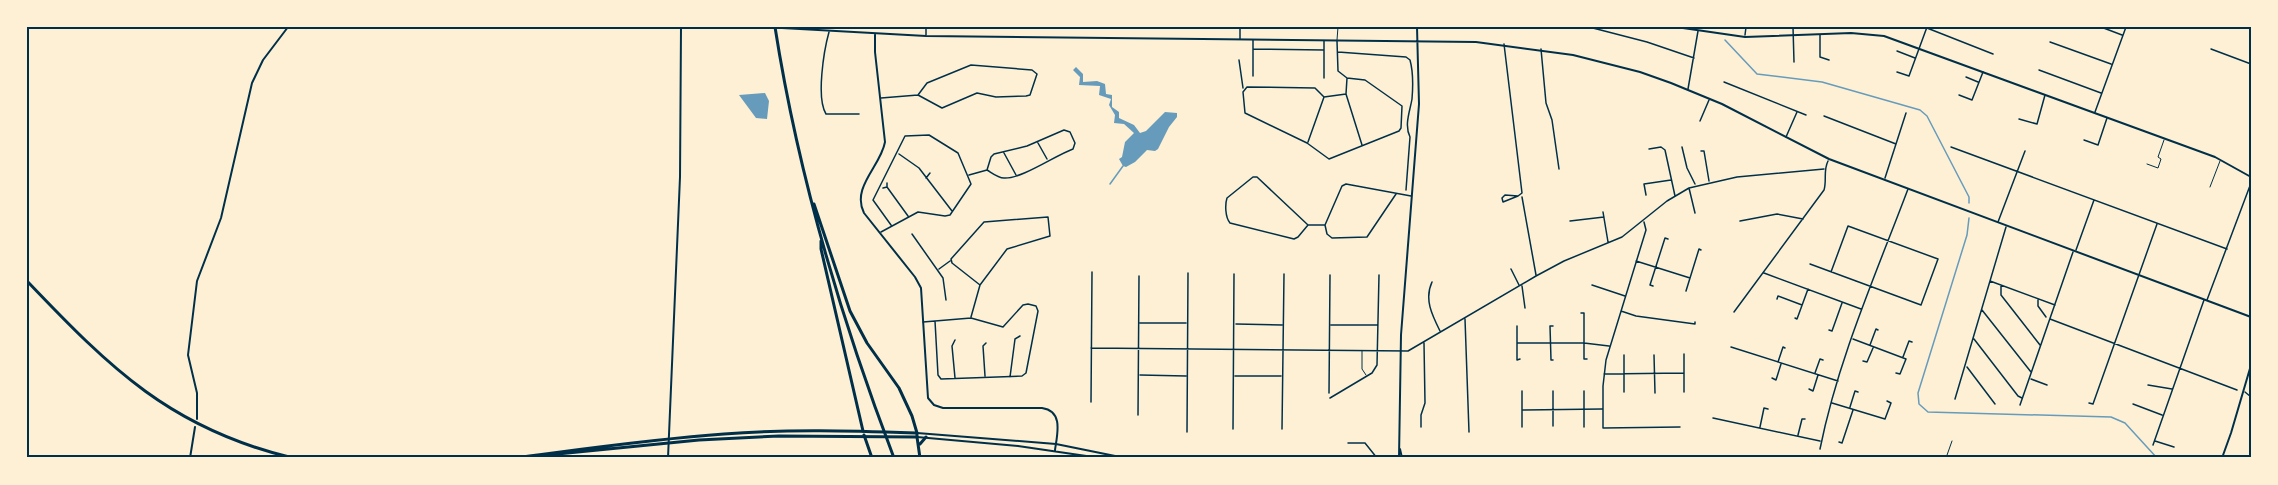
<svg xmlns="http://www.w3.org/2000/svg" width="2278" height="485" viewBox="0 0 2278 485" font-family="Quicksand,sans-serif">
  <rect width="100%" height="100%" fill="#fdf0d5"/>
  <!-- water -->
  <path fill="#669bbc" d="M1076,67L1083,74V82L1097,81L1105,84L1106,94L1112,95V107L1119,112V118L1134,125L1140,133L1146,131L1165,112L1177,113V117L1169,127L1158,149L1155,151L1147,150L1135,162L1126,167L1123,166L1119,159L1122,157L1125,142L1134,133L1124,124L1114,123L1115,115L1109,105L1111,99L1099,95L1100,86L1079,85L1080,77L1073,70Z
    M765,93L769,101L767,119L756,118L739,95Z"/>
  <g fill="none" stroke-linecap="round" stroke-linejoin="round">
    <!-- stream -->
    <path stroke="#669bbc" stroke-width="1.5" d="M1714,27H1715
      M1725,40L1757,74L1822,82L1920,110L1927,116L1969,197V203
      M1110,184L1123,166
      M1969,218L1967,235L1918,393L1919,404L1928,412L2111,417L2125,423L2157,458"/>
    <!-- service -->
    <path stroke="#003049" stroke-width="1" d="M1337,40L1338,27
      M2147,164L2158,168L2161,159L2158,157L2164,140
      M2210,187L2220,161
      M1362,351V369L1366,375
      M1946,458L1952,441"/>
    <!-- minor -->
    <path stroke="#003049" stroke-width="1.5" d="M1589,27L1647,42L1694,58
      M1793,27L1794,62
      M2101,27L2122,35
      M1927,28L1993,54
      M829,32C824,50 816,98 826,114H859
      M926,35V27
      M1745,35L1746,27
      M1820,35V57L1829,60
      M1240,39V27
      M1337,41L1338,71L1347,78L1365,80L1402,106L1401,128L1399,131L1329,159L1307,143L1245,113L1243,92L1247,87L1315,88L1324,97L1346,94
      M2050,42L2111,64
      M1504,44L1522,193L1518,196
      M1253,49L1324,50
      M1541,49L1546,103L1552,120L1559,169
      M2211,49L2251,64
      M1897,51L1915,58
      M1338,52L1406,57L1410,60C1413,71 1413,87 1412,99C1410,111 1404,125 1410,137L1406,190
      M1239,60L1243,88
      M2039,70L2101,93
      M1897,72L1909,76L1927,27
      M1253,76V40
      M1966,77L1978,82
      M1324,78V41
      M1347,78L1346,94L1362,145
      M1724,82L1806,115
      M1688,89L1698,31
      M1959,95L1972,100L1983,72
      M881,98L918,95L942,108L977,93L996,97L1026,96L1030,95L1037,74L1032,70L971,65L927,83L918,95
      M2095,112L2126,27
      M1824,116L1896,144
      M2019,119L2037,124L2045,95
      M1700,121L1709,100
      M1786,137L1797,112
      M2084,140L2098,145L2107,118
      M1308,142L1324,97
      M1038,143L1047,159
      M1682,147L1687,168L1695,184
      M1951,147L2227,249
      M1649,149L1661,147L1665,150L1675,196
      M1701,151H1704L1709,181
      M1004,153L1016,175
      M899,154L919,168L952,211
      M969,175L987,170C992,173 998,178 1004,178C1022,179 1054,156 1073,149L1075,143L1070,132L1064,130L1027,146L994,154L991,157L987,170
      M926,178L930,173
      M1885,178L1906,113
      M887,187L908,216
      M883,188L887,187V183
      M1689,188L1695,213
      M1396,194L1367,237L1332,238L1327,234L1325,225L1342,186L1346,184L1411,196
      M1505,195L1518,196L1503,202L1502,198Z
      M1646,195L1644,184L1671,180
      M1522,197L1536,275
      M1603,212L1608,242
      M1570,221L1604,217
      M1740,221L1777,214L1803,219
      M1644,222L1646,230L1606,360L1603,386V428L1680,427
      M1998,222L2025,151
      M1308,225L1298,237L1294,239L1230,223C1225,217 1225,204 1227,198L1253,177H1257L1308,225H1325
      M881,232L918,212L945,216L950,215L971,184L958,153L929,135L905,136L873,200L891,225
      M912,234L943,278L946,300
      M2076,250L2094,200
      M1636,261L1690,278
      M1810,264L1921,305L1938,259L1848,226L1831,272
      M939,269L950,261
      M1511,269L1519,285
      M1764,273L1861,309
      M1990,281L2055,305
      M1432,282C1424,299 1432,315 1440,331
      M1592,285L1625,296
      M2001,285V295L2040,345
      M1522,286L1525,308
      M1653,286L1650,285L1665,238L1668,239
      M1686,291L1699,249L1701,250
      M1777,299L1778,296L1802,305
      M2038,300V306L2046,317
      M2207,300L2251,183
      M1982,310L2031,372
      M1621,311L1636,316L1695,324V322
      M1734,312L1824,190C1827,180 1823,171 1828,161
      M1581,313H1584V359H1587
      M971,317L980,285L1007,249L1050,236L1048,217L984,222L951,259L952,263L980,285
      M1795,318L1797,319L1808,289
      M1465,319L1469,432
      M2050,319L2237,390
      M923,322L935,321L938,375L941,379L1022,376L1026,373L1038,311L1036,306L1028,304L1023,305L1003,327L971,318L935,321
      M1140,323H1186
      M1236,324L1282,325
      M1331,325H1377
      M1517,326V360L1520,359
      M1829,330L1832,331L1842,303
      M1853,339L1906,359L1900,374L1896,373
      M1974,339L2018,396L2022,398
      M1517,343H1584L1609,346
      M1870,345L1876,329L1878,330
      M1731,347L1838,381
      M1091,348L1408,351L1536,276L1564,261L1622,237L1667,201L1689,188L1737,177L1824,169
      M1684,354V392
      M1624,355V392
      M1654,355L1655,393
      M1903,357L1909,341L1912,342
      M1553,360H1551L1550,326H1553
      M1863,361L1867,362L1873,348
      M1778,362L1783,347L1785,348
      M1967,367L1995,404
      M1815,373L1820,359L1823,360
      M1604,374L1684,373
      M1140,375L1186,376
      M985,376L983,346L986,343
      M1235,376H1281
      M1010,377L1015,339L1020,336
      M955,378L952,346L955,340
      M1772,378L1776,380L1781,364
      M2031,379L2047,385
      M2148,385L2172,389
      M1809,389L1813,391L1818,375
      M1522,391V427
      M1553,391V426
      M1584,391V427
      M2245,392L2251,397
      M1329,393L1330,275
      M1330,398L1372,373L1377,365L1379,275
      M1955,399L2006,227
      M1091,402L1092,272
      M1832,403L1885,419L1891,403L1887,401
      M2089,403L2093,404L2157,224
      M2133,404L2162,415
      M2020,405L2073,252
      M1850,407L1855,391L1858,392
      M1522,410L1602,409
      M1138,415L1139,276
      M1713,418L1820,441
      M1421,427V415L1425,403L1424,343
      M1760,427L1764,408L1768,409
      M1233,429L1234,274
      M1282,429L1284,274
      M1187,432L1188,273
      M1798,435L1802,419H1805
      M2155,441L2174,447
      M1839,442L1842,443L1853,410
      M1348,443H1365L1377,458
      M2153,445L2204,300
      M1820,449C1838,359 1876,274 1908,189"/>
    <!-- tertiary -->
    <path stroke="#003049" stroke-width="2" d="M759,27H770
      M1676,27L1745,37L1851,33L1884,36L2215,157L2251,177
      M782,28L926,36L1476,42L1573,55L1640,72L1671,83L1722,104L1829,159L2251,317
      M875,34V52L885,142C881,166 851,187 864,213L915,277L921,288L928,398L934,405L943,408H1042C1064,411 1057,435 1055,450
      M197,419V393L188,355L197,281L221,218L252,83L263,60L288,27
      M917,433L1056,444L1125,458
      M917,437L1018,446L1100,458
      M1400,449L1402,458
      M190,458L195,427
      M668,458L680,177L681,27
      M1399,458L1401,335L1419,104L1417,27
      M2222,458L2231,433L2251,365"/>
    <!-- primary -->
    <path stroke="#003049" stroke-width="3" d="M27,281C110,368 171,429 293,458
      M514,458C584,449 653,439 724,434C788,429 852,431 917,433V437L779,436L699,440L517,458"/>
    <!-- trunk -->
    <path stroke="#003049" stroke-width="3" d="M775,27C798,174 841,319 894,458
      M814,204L850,311L867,343L899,388L912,416L917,433
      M821,241V249L863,431
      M864,435L872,458
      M917,437L920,458
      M920,444L926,437"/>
  </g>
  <!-- border -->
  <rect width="2278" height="485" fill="none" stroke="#fdf0d5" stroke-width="57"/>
  <rect x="28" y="28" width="2222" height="428" fill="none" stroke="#003049" stroke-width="2"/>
</svg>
